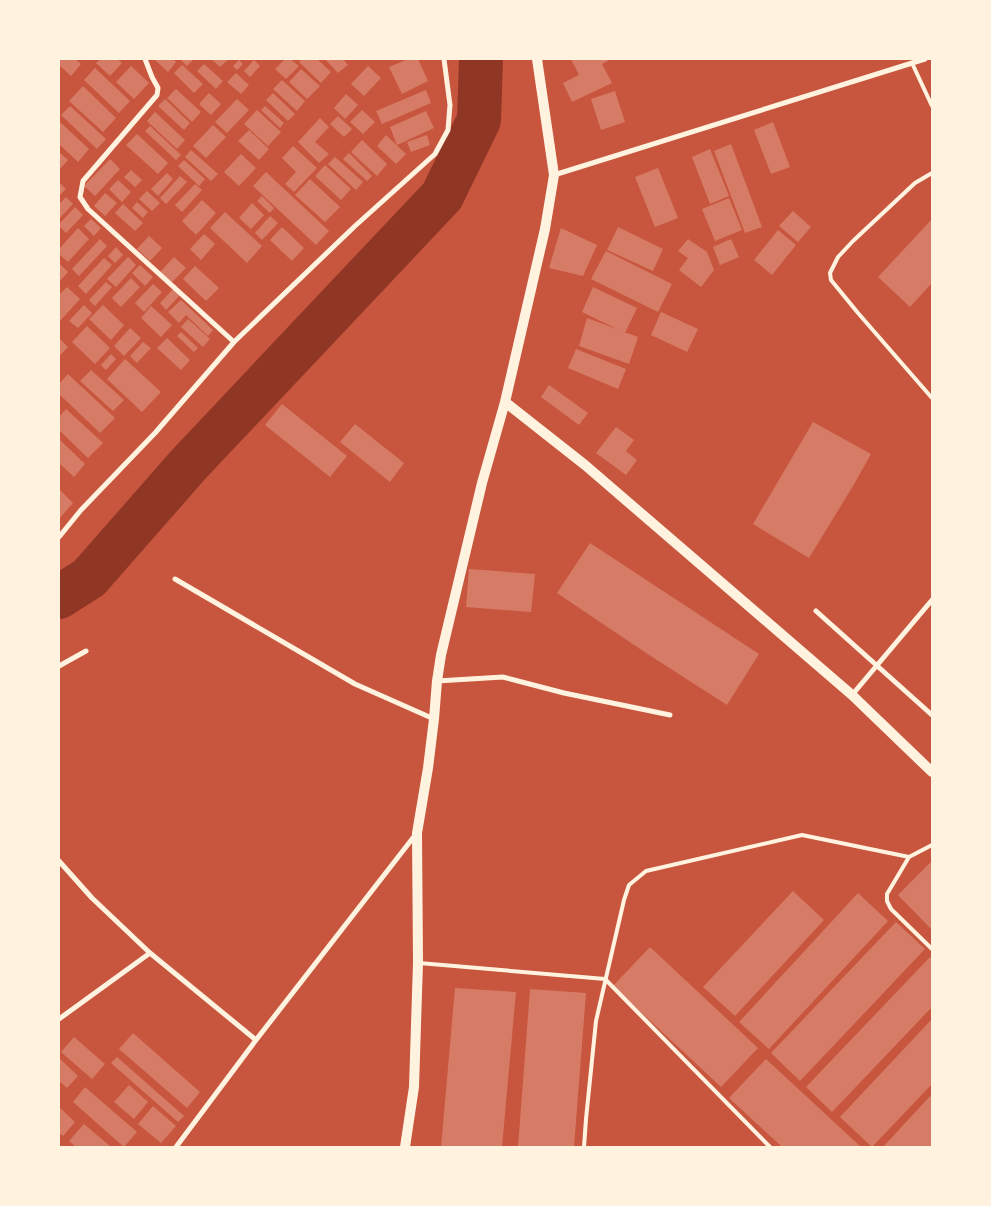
<svg xmlns="http://www.w3.org/2000/svg" width="991" height="1206" viewBox="0 0 991 1206" font-family="Helvetica,sans-serif">
  <rect width="100%" height="100%" fill="#c8553d"/>
  <g fill="none" stroke-linecap="round" stroke-linejoin="round">
    <!-- river -->
    <path stroke="#8f3625" stroke-width="44" d="M59,597L89,578L189,464L442,196L479,120L481,59"/>
  </g>
  <!-- building -->
  <path fill="#d67c66" d="M59,59H75L81,64L71,76L59,65Z
    M101,59H117L122,63L110,76L96,63Z
    M154,59H173L176,62L168,72Z
    M180,59H194L187,66Z
    M211,59H229L220,67Z
    M285,59H290L299,66L286,79L275,69Z
    M302,59H317L331,72L321,83L299,62Z
    M325,59H343L348,65L338,73Z
    M408,59H418L428,81L402,94L389,67Z
    M571,59H607L608,61L602,64L612,83L572,102L563,83L579,75Z
    M239,60L243,64L237,70L233,66Z
    M254,60L260,66L250,77L244,71Z
    M204,64L223,81L216,89L197,71Z
    M182,65L203,84L194,93L174,73Z
    M131,66L149,83L134,99L116,82Z
    M368,66L381,78L364,96L351,84Z
    M95,68L130,101L119,113L84,80Z
    M301,69L320,86L307,99L289,82Z
    M236,73L249,85L241,94L227,82Z
    M282,80L305,101L297,111L273,89Z
    M83,86L116,118L103,132L69,101Z
    M176,89L201,112L192,122L167,98Z
    M426,90L431,103L382,124L376,111Z
    M615,91L625,122L601,130L591,99Z
    M209,93L221,104L211,115L199,104Z
    M273,93L295,114L288,121L266,100Z
    M346,94L358,105L345,119L334,108Z
    M165,99L190,123L184,130L158,106Z
    M237,99L249,110L227,133L215,122Z
    M70,106L106,139L97,149L61,115Z
    M265,106L284,123L280,128L261,110Z
    M257,110L281,132L268,146L244,124Z
    M362,110L375,122L363,134L350,122Z
    M426,111L434,128L397,145L390,127Z
    M155,112L185,140L177,149L147,121Z
    M338,116L352,129L344,137L330,124Z
    M320,118L329,127L315,142L329,154L319,163L298,142Z
    M773,122L790,167L771,174L754,130Z
    M61,123L89,149L78,162L59,144V125Z
    M213,125L226,137L206,158L193,146Z
    M150,126L181,155L176,160L145,131Z
    M249,130L269,149L259,160L238,141Z
    M137,134L168,163L158,174L126,145Z
    M386,135L406,154L396,164L377,146Z
    M427,135L430,145L411,152L407,142Z
    M362,140L387,164L377,176L351,152Z
    M731,144L762,227L745,233L714,151Z
    M293,146L317,168L294,192L285,184L296,172L282,158Z
    M710,149L729,196L710,204L692,157Z
    M191,150L218,174L211,181L185,157Z
    M59,152L68,160L59,170Z
    M349,153L372,176L367,181L343,159Z
    M241,154L256,168L239,186L224,172Z
    M335,157L363,182L356,190L328,164Z
    M110,159L120,169L95,196L84,186Z
    M184,160L205,179L199,186L178,166Z
    M325,165L351,189L341,200L315,176Z
    M658,168L678,218L655,227L635,177Z
    M131,170L142,180L135,187L124,177Z
    M266,172L329,231L316,245L253,186Z
    M167,173L173,179L158,196L151,189Z
    M180,176L187,182L166,204L160,198Z
    M310,179L340,207L325,222L295,195Z
    M118,180L131,192L122,202L109,189Z
    M59,182L66,189L59,196Z
    M195,184L202,190L182,212L175,205Z
    M147,191L160,203L152,211L139,199Z
    M105,193L117,203L105,216L94,206Z
    M262,196L274,208L270,213L257,201Z
    M66,197L73,204L59,219V204Z
    M729,198L742,230L715,241L702,209Z
    M202,200L216,213L196,235L182,221Z
    M137,202L148,212L143,218L132,208Z
    M252,203L264,215L251,229L239,218Z
    M123,204L143,223L135,231L115,213Z
    M75,207L83,215L66,233L59,226V224Z
    M793,211L811,227L798,242L779,226Z
    M225,212L262,246L247,263L210,228Z
    M270,216L278,223L262,240L255,233Z
    M91,219L101,228L94,236L84,226Z
    M932,219V283L910,307L878,277Z
    M282,227L304,248L292,261L270,240Z
    M618,227L663,249L653,271L607,250Z
    M78,228L89,239L68,262L59,254V249Z
    M561,228L597,245L583,276L549,268Z
    M778,230L796,245L772,275L754,260Z
    M204,234L215,244L201,260L190,249Z
    M149,236L162,248L150,261L137,249Z
    M100,239L107,246L79,276L72,269Z
    M688,239L707,252L714,270L701,287L679,270L688,258L678,251Z
    M731,239L739,257L720,265L713,247Z
    M116,247L123,255L115,263L108,256Z
    M606,251L672,284L658,312L591,279Z
    M128,257L136,265L116,287L107,279Z
    M174,257L186,268L172,282L160,272Z
    M104,258L112,265L86,294L78,286Z
    M59,263L68,272L59,282Z
    M140,265L153,277L145,286L132,273Z
    M195,266L219,288L206,301L183,279Z
    M131,278L140,287L121,307L112,298Z
    M106,282L112,287L95,306L89,300Z
    M153,284L162,292L144,312L135,303Z
    M67,287L80,299L59,322V295Z
    M593,287L637,308L625,333L582,312Z
    M174,288L181,294L166,310L160,303Z
    M181,300L213,330L208,336L186,315L179,323L168,312Z
    M84,305L92,313L78,328L69,321Z
    M103,305L124,325L111,340L89,319Z
    M151,306L172,325L161,337L141,318Z
    M661,312L698,329L687,352L651,335Z
    M587,318L638,337L629,364L579,346Z
    M188,319L210,339L203,347L181,327Z
    M87,326L110,348L95,364L72,342Z
    M130,328L141,338L124,356L114,346Z
    M181,332L198,348L194,352L177,336Z
    M59,338L68,347L59,356Z
    M167,338L190,360L181,370L157,348Z
    M143,342L151,348L137,363L130,356Z
    M576,349L626,369L618,389L568,368Z
    M111,354L116,359L106,370L101,365Z
    M125,359L161,392L142,412L107,379Z
    M91,370L124,400L113,411L80,381Z
    M68,374L115,418L100,433L59,394V384Z
    M549,385L588,413L579,425L541,397Z
    M282,404L347,456L330,477L265,425Z
    M66,409L103,443L88,458L59,430V417Z
    M813,422L871,454L853,486L809,558L753,524Z
    M355,424L404,463L390,482L340,442Z
    M616,427L634,440L626,451L637,460L626,475L596,453Z
    M59,439L85,464L74,477L59,463Z
    M59,489L73,503L59,519Z
    M590,543L759,654L727,705L643,651L557,593Z
    M469,569L535,574L531,612L466,607Z
    M932,861V930L898,895Z
    M793,891L824,920L735,1016L703,987Z
    M858,893L888,921L769,1049L739,1022Z
    M896,922L925,949L800,1081L771,1053Z
    M650,947L758,1048L721,1087L613,986Z
    M930,957L932,960V1007L832,1112L806,1087Z
    M455,988L516,992L502,1147H441Z
    M530,989L586,993L574,1147H518Z
    M932,1019V1084L872,1147L840,1117Z
    M133,1033L200,1092L187,1108L119,1049Z
    M74,1037L105,1064L92,1079L61,1052Z
    M117,1057L184,1116L178,1122L111,1063Z
    M59,1058L78,1076L67,1088L59,1081Z
    M766,1059L861,1147H782L729,1098Z
    M129,1085L148,1102L134,1119L114,1102Z
    M85,1087L137,1132L124,1147L73,1102Z
    M932,1094V1147H883Z
    M153,1106L176,1126L161,1143L138,1124Z
    M60,1108L75,1122L63,1136L59,1133V1110Z
    M84,1124L111,1147H76L69,1141Z"/>
  <g fill="none" stroke-linecap="round" stroke-linejoin="round">
    <!-- service -->
    <path stroke="#fff3e0" stroke-width="4" d="M912,63L932,106
      M932,173L915,183L853,241L838,257L830,273L831,280L858,313L932,398
      M909,857L887,894V901L891,909L932,949
      M419,963L605,979L770,1147
      M584,1147L586,1119L596,1021L624,900L629,885L646,871L802,835L909,857L932,845"/>
    <!-- minor -->
    <path stroke="#fff3e0" stroke-width="5" d="M145,59L152,77L158,88L157,95L83,181L80,197L88,209L234,342
      M554,175L925,59
      M59,537L81,510L155,433L234,342L355,226L435,154L448,130L450,105L444,59
      M175,579L355,684L434,719
      M816,611L932,715
      M59,666L86,651
      M437,681L503,677L564,693L670,715
      M852,695L932,600
      M59,861L92,898L150,953L256,1040
      M59,1019L150,953
      M176,1147L256,1040L416,834"/>
    <!-- secondary -->
    <path stroke="#fff3e0" stroke-width="10" d="M505,402L585,465L852,695L932,772
      M405,1147L414,1087L418,963L417,833L428,768L434,719L437,681L441,655L482,483L505,402L545,229L554,175L537,59"/>
  </g>
  <!-- border -->
  <rect width="991" height="1206" fill="none" stroke="#fff3e0" stroke-width="120"/>
</svg>
